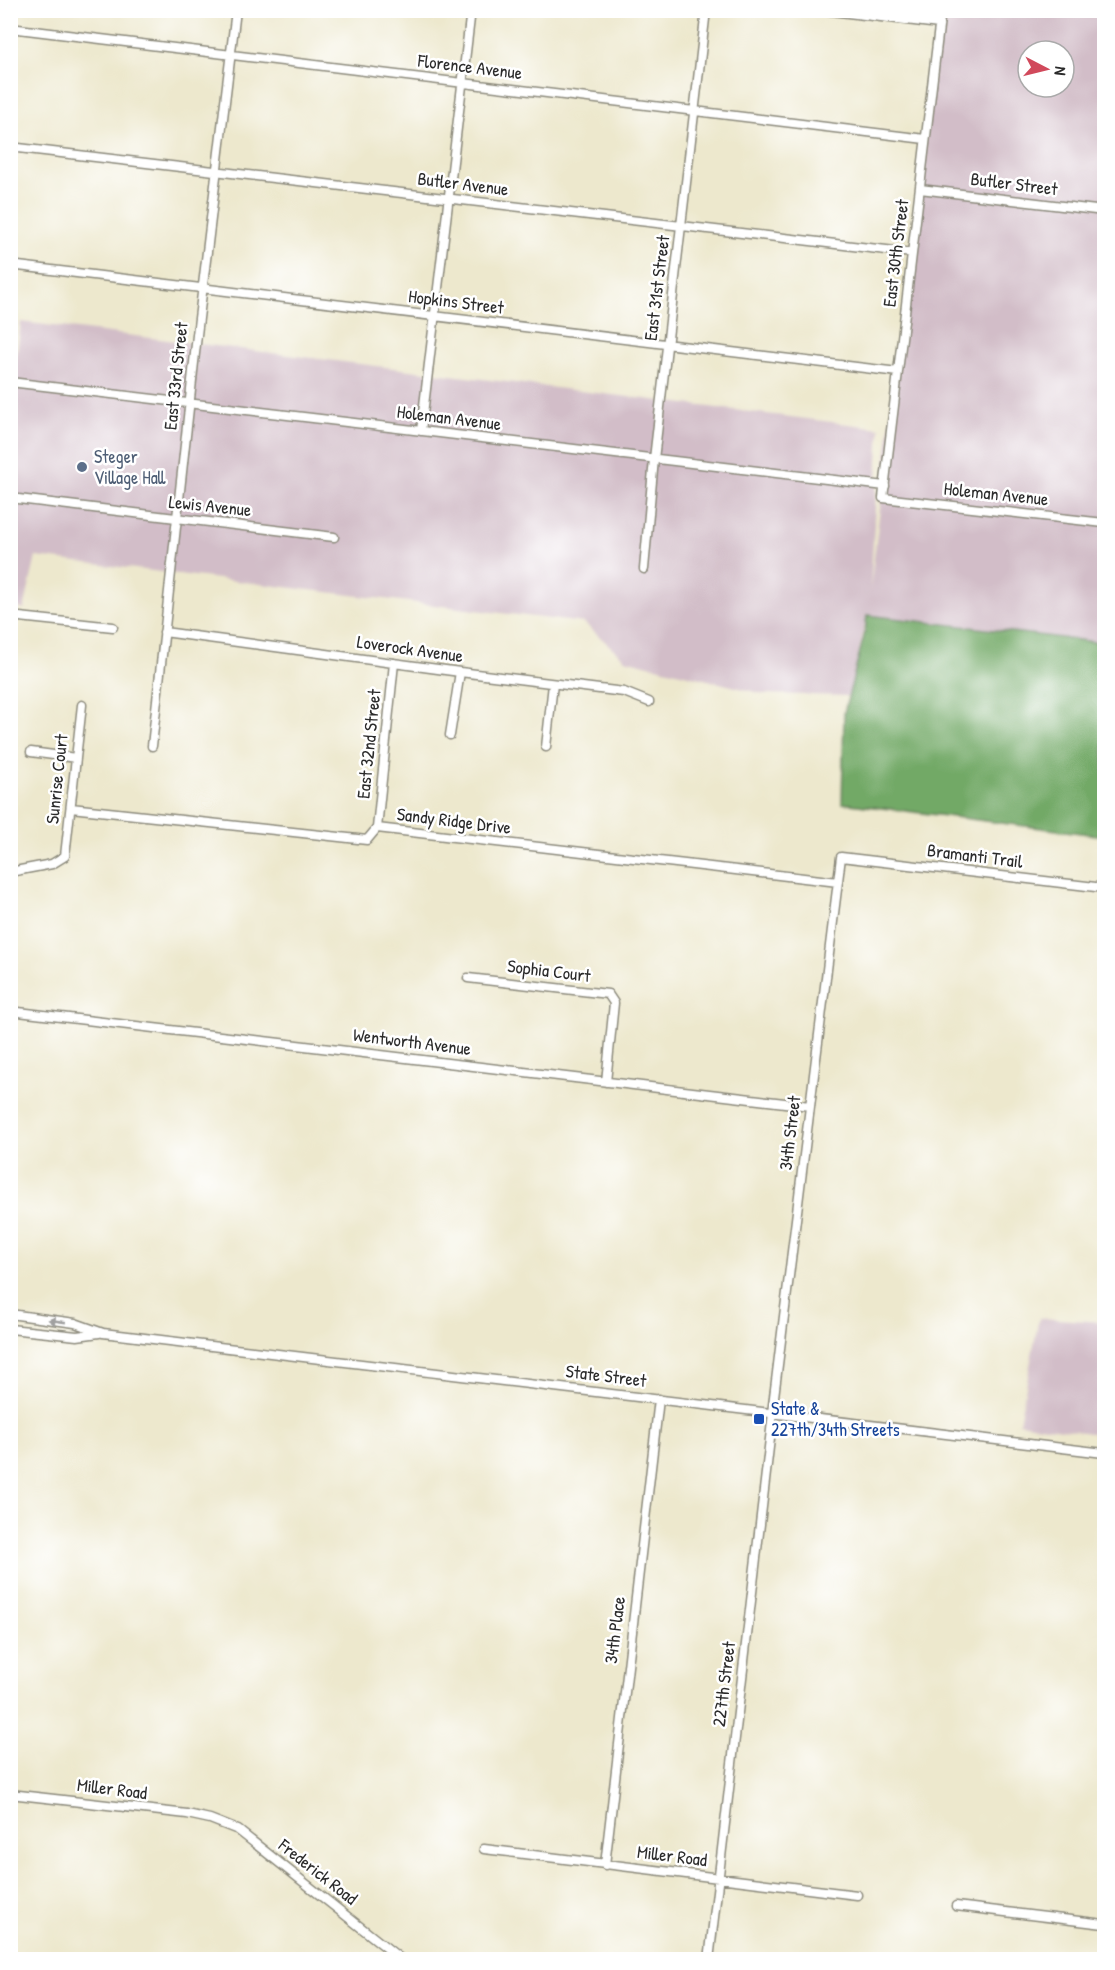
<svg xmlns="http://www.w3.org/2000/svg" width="1115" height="1970" viewBox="0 0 1115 1970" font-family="'Patrick Hand',sans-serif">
  <rect width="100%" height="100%" fill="#fff"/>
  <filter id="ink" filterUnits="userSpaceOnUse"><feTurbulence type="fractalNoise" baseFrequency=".0167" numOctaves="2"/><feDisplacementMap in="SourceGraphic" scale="12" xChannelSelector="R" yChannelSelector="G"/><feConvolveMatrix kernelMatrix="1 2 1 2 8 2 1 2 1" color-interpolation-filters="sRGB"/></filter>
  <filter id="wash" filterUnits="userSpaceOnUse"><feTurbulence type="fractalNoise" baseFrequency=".008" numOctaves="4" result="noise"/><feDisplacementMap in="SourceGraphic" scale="24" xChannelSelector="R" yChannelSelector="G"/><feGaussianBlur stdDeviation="1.35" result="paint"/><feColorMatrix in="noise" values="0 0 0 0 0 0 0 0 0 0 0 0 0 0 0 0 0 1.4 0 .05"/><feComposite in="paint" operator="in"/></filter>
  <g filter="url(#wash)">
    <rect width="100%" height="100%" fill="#ede8cd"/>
    <!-- industrial -->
    <path fill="#d2bdc8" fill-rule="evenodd" d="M940,11H1104V643L867,615L849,696L763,694L625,659L584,623L36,557L24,609L11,607L10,405L21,322L880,428L870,591ZM1028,51H1064V87H1028Z
      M1039,1318L1104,1322V1435L1019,1423Z"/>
    <!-- forest -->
    <path fill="#72a966" stroke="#4e6a48" stroke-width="1.5" d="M867,615L1104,643V836L842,803L844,713L865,632Z"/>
  </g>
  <g filter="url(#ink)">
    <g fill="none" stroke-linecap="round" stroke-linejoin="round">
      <defs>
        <path id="minor" d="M823,10L939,24
          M941,10L883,498L1104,523
          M10,28L925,139
          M10,147L912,253
          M920,189L1104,211
          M10,265L898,372
          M10,382L885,486
          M421,431L471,10
          M10,498L334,537
          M644,569L654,459L706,10
          M10,616L113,627
          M164,632L460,672L624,692L649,702
          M450,735L460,672
          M152,746L197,335L236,10
          M546,747L553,684
          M31,752L76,758
          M71,808L367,840L377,828L838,882
          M377,828L394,663
          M10,872L52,864L65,856L82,705
          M468,978L608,994L614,1003L606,1082
          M10,1011L810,1106
          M10,1314L75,1323L103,1333L1104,1453
          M10,1329L77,1336L99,1333
          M772,1413L841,857L1104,888
          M10,1794L187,1814L210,1819L238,1830L402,1960
          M484,1849L857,1895
          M605,1865L659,1399
          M956,1906L1104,1924
          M709,1960L773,1413"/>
      </defs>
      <!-- minor casing -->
      <use href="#minor" stroke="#8c8a7c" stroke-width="11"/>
      <!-- minor -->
      <use href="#minor" stroke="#fff" stroke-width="8"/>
    </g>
    <!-- one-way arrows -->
    <defs><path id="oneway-solid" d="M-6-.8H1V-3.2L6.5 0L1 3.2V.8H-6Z" transform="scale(1.5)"/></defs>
    <use fill="#a0a0a0" href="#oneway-solid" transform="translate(57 1321) rotate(-172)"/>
  </g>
  <!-- markers -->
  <circle fill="#5c6f8a" stroke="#fff" stroke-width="2" cx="82" cy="467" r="6"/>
  <rect fill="#1a4fb4" stroke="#fff" stroke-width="2" x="753" y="1413" width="12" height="12" rx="3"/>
  <g text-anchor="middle" stroke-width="5" stroke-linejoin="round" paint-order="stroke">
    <!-- street labels -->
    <g font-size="18" fill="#2b2b2b" stroke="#fff">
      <text transform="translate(470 67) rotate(7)" y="6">Florence Avenue</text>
      <text transform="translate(463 184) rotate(7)" y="6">Butler Avenue</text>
      <text transform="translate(1014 184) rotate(7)" y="6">Butler Street</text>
      <text transform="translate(896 253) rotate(-83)" y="6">East 30th Street</text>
      <text transform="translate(657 288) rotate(-83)" y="6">East 31st Street</text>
      <text transform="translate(456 302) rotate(7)" y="6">Hopkins Street</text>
      <text transform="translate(176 376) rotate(-84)" y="6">East 33rd Street</text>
      <text transform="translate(449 418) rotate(7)" y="6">Holeman Avenue</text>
      <text transform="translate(996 494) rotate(6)" y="6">Holeman Avenue</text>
      <text transform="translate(210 506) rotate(6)" y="6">Lewis Avenue</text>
      <text transform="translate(410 649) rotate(8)" y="6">Loverock Avenue</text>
      <text transform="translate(369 744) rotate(-84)" y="6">East 32nd Street</text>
      <text transform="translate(57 779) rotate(-84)" y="6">Sunrise Court</text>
      <text transform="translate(454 821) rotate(7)" y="6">Sandy Ridge Drive</text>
      <text transform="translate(975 856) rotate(7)" y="6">Bramanti Trail</text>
      <text transform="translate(549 971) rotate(7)" y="6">Sophia Court</text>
      <text transform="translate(412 1042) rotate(7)" y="6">Wentworth Avenue</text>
      <text transform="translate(790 1133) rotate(-83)" y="6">34th Street</text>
      <text transform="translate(606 1376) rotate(7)" y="6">State Street</text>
      <text transform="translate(615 1630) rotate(-83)" y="6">34th Place</text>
      <text transform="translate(724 1684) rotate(-83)" y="6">227th Street</text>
      <text transform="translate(112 1789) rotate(7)" y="6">Miller Road</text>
      <text transform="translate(672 1856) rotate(7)" y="6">Miller Road</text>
      <text transform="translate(318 1872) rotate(38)" y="6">Frederick Road</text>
    </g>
    <!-- service labels -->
    <g font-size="18" fill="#4e5e75" stroke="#fff" text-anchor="start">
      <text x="94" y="463">Steger<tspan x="94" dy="21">Village Hall</tspan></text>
    </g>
    <!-- transit labels -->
    <g font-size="18" fill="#164399" stroke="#fff" text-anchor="start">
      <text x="771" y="1415">State &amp;<tspan x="771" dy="21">227th/34th Streets</tspan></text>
    </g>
  </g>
  <!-- margin -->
  <rect width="1115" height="1970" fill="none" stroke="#fff" stroke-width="36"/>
  <!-- north arrow -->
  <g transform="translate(1046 69) rotate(97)"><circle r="28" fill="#ffffff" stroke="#aaaaaa" stroke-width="1.5"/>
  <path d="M0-4.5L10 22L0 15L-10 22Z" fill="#d1495b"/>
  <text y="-9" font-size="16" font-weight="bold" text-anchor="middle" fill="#2b2b2b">N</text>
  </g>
</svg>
